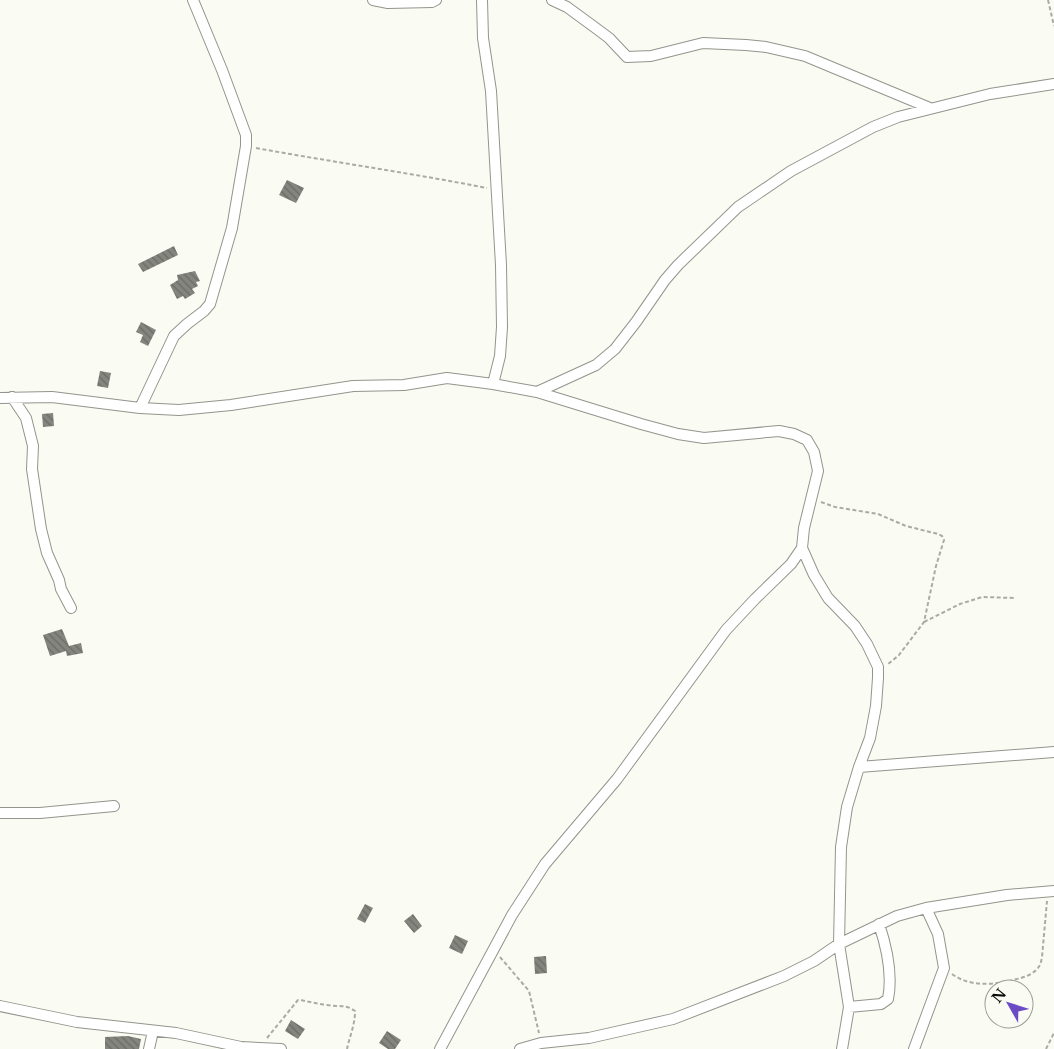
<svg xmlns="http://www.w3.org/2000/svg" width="1054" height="1049" viewBox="0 0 1054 1049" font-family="'Libre Baskerville',serif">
  <defs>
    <pattern id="building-back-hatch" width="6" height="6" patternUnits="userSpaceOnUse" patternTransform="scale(1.25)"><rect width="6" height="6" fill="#83857e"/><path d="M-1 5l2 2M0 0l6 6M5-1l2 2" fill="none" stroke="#6a6b65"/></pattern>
  </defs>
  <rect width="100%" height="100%" fill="#fafcf4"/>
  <!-- building -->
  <path fill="url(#building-back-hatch)" d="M287,180L304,188L296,203L279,195Z
    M174,246L178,255L143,272L138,264Z
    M195,271L200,281L196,282L198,286L192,289L195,293L185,299L183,296L177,299L170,285L178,280L177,275Z
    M141,322L156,330L148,346L140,342L143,335L136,332Z
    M100,371L111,373L108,388L97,386Z
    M53,413L54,426L43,427L42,414Z
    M62,629L69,646L81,643L83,653L67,656L66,651L50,656L43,635Z
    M365,904L373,908L365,923L357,919Z
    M413,914L422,926L414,933L404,921Z
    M455,935L468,941L462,954L449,948Z
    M546,956L547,973L535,974L534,957Z
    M291,1020L305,1029L298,1039L285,1031Z
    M387,1031L401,1040L395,1049H388L379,1043Z
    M128,1036L141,1039L139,1049H105V1037Z"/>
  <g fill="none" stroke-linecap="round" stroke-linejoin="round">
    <defs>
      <path id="street" d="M373,0L388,3L432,2L436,0
        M482,0L483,38L491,91L501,265L502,327L500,356L493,384
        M552,0L567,7L597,29L609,38L627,57L651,56L703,43L746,45L766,47L805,56L930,108
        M537,392L596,365L615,349L636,322L665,280L678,265L738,207L791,171L873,127L898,117L990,94L1054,84
        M12,397L26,418L33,446L32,469L41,529L47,553L59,580L61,589L71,608
        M0,398L52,397L140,408L179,410L231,405L353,386L404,385L447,378L493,384L537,392L641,424L678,434L704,438L779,431L794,434L807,440L814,452L818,471L804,528L802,548L814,575L828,598L855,626L867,644L878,667V678L876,706L870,738L859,767L847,807L841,847L839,944L849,1007L842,1049
        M140,408L174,336L187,324L204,311L210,304L232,228L246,146V135L222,70L193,0
        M859,767L1054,752
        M0,813H40L114,806
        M0,1006L77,1022L176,1033L241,1047L281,1049
        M849,1007L881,1004L888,999C893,974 887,948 879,924
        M149,1049L153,1031
        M440,1049L512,915L545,864L617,779L726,630L755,599L791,564L802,548
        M520,1049L541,1043L589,1038L673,1019L784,976L814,961L839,944L897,916L926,908L1007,895L1054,891
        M914,1049L944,968L938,934L926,908"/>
    </defs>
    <!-- street casing -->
    <use href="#street" stroke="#93958d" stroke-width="12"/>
    <!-- path -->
    <path stroke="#aaaba5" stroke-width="2" stroke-dasharray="4 2.5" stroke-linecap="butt" d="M1048,0L1054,26
      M256,148C333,162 410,173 487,188
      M821,502L835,507L878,514L906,526L938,534L942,536L944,540L936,566L924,622L899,655L887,665
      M924,622L960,604L982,597L1015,598
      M500,957L529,991L539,1033
      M952,974C970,987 992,985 1013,980C1021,978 1030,976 1035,971C1040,967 1041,963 1042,957L1047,901
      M267,1038L298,1000C308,1001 317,1004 327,1005C337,1007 346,1004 355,1011C355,1025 350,1035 347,1049
      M1046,1049L1054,1033"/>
    <!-- street -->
    <use href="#street" stroke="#fff" stroke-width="10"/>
  </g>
  <!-- north arrow -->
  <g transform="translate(1009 1004) rotate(309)"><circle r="24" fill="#fafcf4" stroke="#9b9c97"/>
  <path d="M0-4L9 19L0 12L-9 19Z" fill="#6b4cc5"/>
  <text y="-8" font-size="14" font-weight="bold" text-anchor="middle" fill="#0d0d0b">N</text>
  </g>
</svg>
